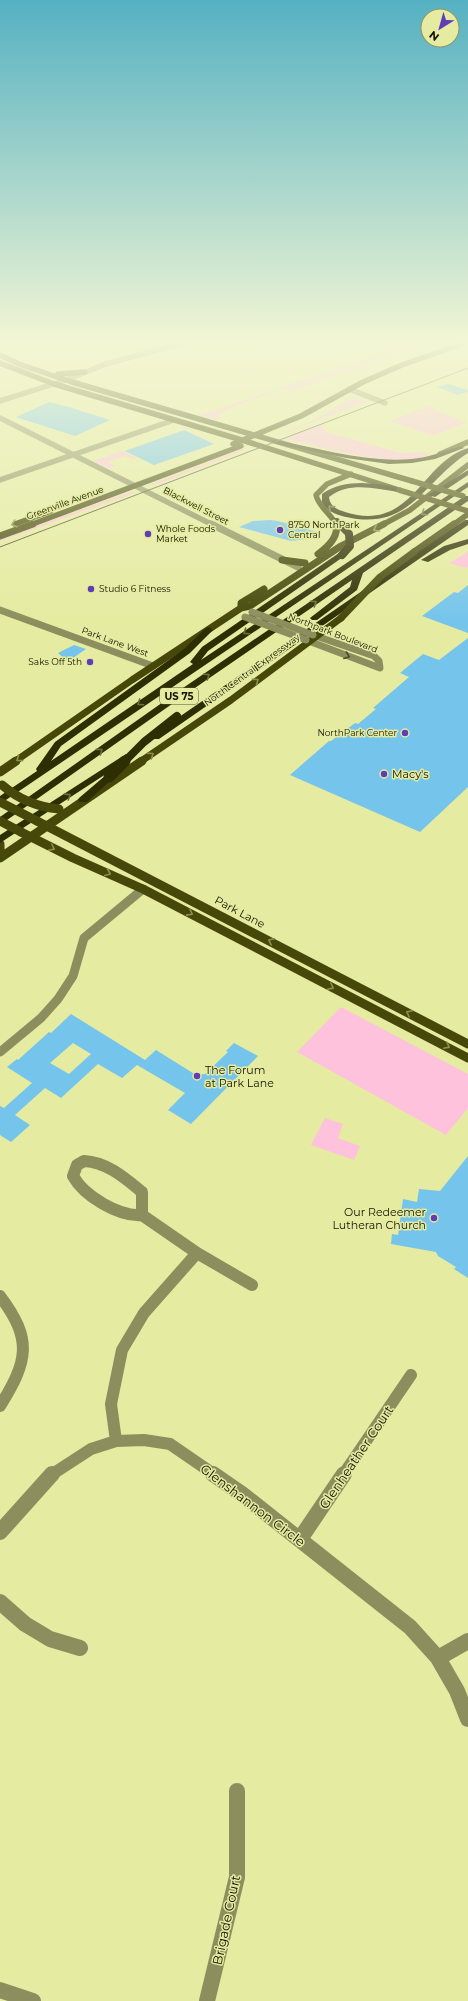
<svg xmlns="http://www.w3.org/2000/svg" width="468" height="2001" viewBox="0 0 468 2001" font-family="Montserrat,sans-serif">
  <rect width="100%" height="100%" fill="#e5eba0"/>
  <!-- green -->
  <path fill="#ffc2dc" d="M413,342H431L290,392L283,389L225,410L221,414L217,416L221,419L219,420L198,416Z
    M353,397L369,401L278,435L316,419Z
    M429,406L434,408L432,409L467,422L433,436L390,421Z
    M325,423L322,429L327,432L401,453L424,452L429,455C391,469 325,447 285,439Z
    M243,449L245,450L155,485H149Z
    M122,451L137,458L134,459L137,460L124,456L108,462L115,466L108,468L93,461Z
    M130,492H137L0,541V539Z
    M468,552V567L466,568L449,563Z
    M341,1007L468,1074V1108L446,1135L297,1052Z
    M325,1118L343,1124L338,1138L360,1146L354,1160L311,1145Z"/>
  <!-- building -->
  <path fill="#75c4ec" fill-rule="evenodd" d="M448,384L468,390V392L458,395L437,387Z
    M49,402L69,407L110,420L75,436L16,417Z
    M184,430L214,444L154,465L125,451Z
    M270,520L278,521L321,533L308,539L291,541L239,527L253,521Z
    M468,585V633L422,616L454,592L458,593Z
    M468,638V787L420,832L290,775L329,741H331L355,723L358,724L376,709L373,708L409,677L400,673L423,654L439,660Z
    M74,645L86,649L73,658L66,660L58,653Z
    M71,1014L145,1060L156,1050L196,1075L205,1074L228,1052L226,1051L234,1043L258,1056L191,1124L168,1110L185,1093L137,1065L122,1078L98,1064L61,1098L45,1088L15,1115L30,1125L11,1142L0,1135V1106L4,1108L32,1083L7,1067L17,1059L18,1060L49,1032L51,1033ZM73,1043L91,1054L69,1074L50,1063Z
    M468,1156V1278L454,1269L456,1267L438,1256L436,1252L391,1244L392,1234L398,1235L403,1199L417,1202L419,1189L440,1191Z"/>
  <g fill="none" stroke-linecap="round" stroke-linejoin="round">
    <!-- minor-far4 -->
    <path stroke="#8c8f5d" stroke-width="5.5" d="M349,389L385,403
      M0,401L66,380L106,364L185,342
      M0,418L213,525
      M0,480L174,420"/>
    <!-- minor-far3 -->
    <path stroke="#8c8f5d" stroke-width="7" d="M211,524L298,567
      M0,610L153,666
      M306,640L380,668L379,661L374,656L313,635"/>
    <!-- minor-far2 -->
    <path stroke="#8c8f5d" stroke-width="9" d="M0,1052L41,1018L58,999L73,976L84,938L143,889"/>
    <!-- minor-far1 -->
    <path stroke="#8c8f5d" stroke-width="12" d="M84,1161C107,1162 125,1178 142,1192V1215C119,1217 84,1196 73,1176L77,1165Z
      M142,1215L197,1253L252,1285
      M0,1296C33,1340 28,1361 0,1406
      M116,1441L111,1404L122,1350L144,1313L197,1253
      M51,1475L91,1449L116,1441L144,1440L170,1444L215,1475
      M343,1475L411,1375"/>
    <!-- minor -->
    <path stroke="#8c8f5d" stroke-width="16" d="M213,1474L242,1494L410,1627L438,1658L457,1691L468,1719
      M0,1532L52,1474
      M300,1539L344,1474
      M0,1602L25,1624L50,1639L80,1648
      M438,1658L468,1641
      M0,1990L33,2001
      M207,2001L237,1877V1791"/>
    <!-- major-far2 -->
    <path stroke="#454809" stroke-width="5.5" d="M0,355L19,364L72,382L412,481
      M0,363L54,384L245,441L396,489
      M58,374L85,372
      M262,432L301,416L363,382L402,365L467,342
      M440,454L468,442
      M15,524L51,511
      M30,525L241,446
      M336,525C331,513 319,508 316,495L327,484L351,474
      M382,525L410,510L468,465
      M453,525L468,514"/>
    <!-- major-far1 -->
    <path stroke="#454809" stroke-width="7" d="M0,536L33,524
      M414,552L454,524
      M318,554C328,547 339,537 336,524
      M282,560L305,563
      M241,608V603L264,589
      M14,762L132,680L241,608L250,606L341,546L384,524
      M140,762L231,700L341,618"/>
    <!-- major -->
    <path stroke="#454809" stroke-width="9" d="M0,772L16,761
      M37,821L468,1044
      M21,832L73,858L143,889L468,1058
      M0,844V852
      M0,858L142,761"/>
    <!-- highway -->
    <path fill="#2d2e02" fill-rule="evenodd" d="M274,440C319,448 365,463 411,459C428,458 444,451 461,446L464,448L435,459L412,463L389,464L346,458L272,443V441Z
      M468,448V453C425,480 411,529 351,518C340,516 328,513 322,502V494C345,478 375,483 402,488V492H399C375,489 350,481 329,497C330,506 336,509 345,512C412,533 420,463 468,448Z
      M468,470V475L435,497L428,495Z
      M468,482V487L0,804V796L37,771L36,769L55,742L184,649L206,628L209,627L213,630L190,653L61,746L51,761L193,664L190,662L202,647L339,553L346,555L208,651L201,660Z
      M465,496H468V501L363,573L357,590L317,620H311L310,618L350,587L352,580L189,692L0,825V817L183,688Z
      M332,518H338L352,532V536H346L332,522Z
      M465,520H468V525L159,739H153V735Z
      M468,539V544L450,550L428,562L421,560L444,546Z
      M126,754L129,755L131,757L129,759L0,843V835Z
      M109,774L114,777L112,779L87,802H79L78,800L79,798L106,775Z"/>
    <!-- tram -->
    <path stroke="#4d4f2c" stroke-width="1" d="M0,547L468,368"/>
    <!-- minor-bridge -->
    <path stroke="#8c8f5d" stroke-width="7" d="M252,612L313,635
      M245,617L306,640"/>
    <!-- major-bridge-far2 -->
    <path stroke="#454809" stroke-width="5.5" d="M233,444L262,432
      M412,481L463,496
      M399,490L468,511"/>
    <!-- major-bridge-far1 -->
    <path stroke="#454809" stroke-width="7" d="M341,618L380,577L414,552"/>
    <!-- major-bridge -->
    <path stroke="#454809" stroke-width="9" d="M2,785C18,799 38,807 59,809
      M0,802L37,821
      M0,821L21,832"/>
    <!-- highway-bridge-far1 -->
    <path stroke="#2d2e02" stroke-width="8" d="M342,555L350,546L349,534
      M124,762L144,742L177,716"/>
    <!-- highway-bridge -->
    <path stroke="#2d2e02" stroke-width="11" d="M109,777L125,761"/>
  </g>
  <!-- one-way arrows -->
  <defs><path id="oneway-chevron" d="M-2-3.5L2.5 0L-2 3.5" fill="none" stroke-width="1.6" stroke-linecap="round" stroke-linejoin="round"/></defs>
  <g stroke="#6d7039">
    <use href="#oneway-chevron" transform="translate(331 508) rotate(-140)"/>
    <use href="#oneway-chevron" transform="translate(424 513) rotate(146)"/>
    <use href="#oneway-chevron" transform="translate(314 603) rotate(-34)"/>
    <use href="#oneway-chevron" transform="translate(246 632) rotate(146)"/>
    <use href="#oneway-chevron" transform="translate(207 676) rotate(-34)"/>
    <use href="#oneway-chevron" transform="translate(140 703) rotate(146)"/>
    <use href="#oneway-chevron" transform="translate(100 751) rotate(-36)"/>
    <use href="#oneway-chevron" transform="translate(68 796) rotate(-33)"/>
  </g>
  <g stroke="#8d914d">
    <use href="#oneway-chevron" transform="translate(14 524) rotate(161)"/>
    <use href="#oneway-chevron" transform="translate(376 529) rotate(153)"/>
    <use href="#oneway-chevron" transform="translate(256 681) rotate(-36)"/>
    <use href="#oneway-chevron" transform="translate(151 755) rotate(-35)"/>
    <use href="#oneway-chevron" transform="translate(19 759) rotate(144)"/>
    <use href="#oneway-chevron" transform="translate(52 848) rotate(26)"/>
    <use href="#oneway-chevron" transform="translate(108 873) rotate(23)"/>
    <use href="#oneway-chevron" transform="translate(190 913) rotate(28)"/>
    <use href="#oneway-chevron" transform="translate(271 941) rotate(-153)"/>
    <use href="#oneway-chevron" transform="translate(331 987) rotate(27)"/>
    <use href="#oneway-chevron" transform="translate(409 1013) rotate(-153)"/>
    <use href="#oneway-chevron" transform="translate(447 1046) rotate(27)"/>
  </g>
  <use stroke="#4a4b2a" href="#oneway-chevron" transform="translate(347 656) rotate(20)"/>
  <!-- sky -->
  <linearGradient id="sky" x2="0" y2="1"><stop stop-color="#54b1c2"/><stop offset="0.55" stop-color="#f3f6d4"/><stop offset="1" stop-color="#f3f6d4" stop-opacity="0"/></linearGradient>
  <rect width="468" height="622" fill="url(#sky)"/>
  <!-- markers -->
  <g fill="#613db5" stroke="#e5eba0" stroke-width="1.5">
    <circle cx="280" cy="530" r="4"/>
    <circle cx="148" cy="534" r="4"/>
    <circle cx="91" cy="589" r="4"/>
    <circle cx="90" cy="662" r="4"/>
    <circle cx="405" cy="733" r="4"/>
    <circle cx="384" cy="774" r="4"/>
    <circle cx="197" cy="1076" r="4"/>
    <circle cx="434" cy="1218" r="4"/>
  </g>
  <g text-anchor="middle" stroke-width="3" stroke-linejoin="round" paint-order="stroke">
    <!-- far-street labels -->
    <g font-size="9" fill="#141400" stroke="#e5eba0">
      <text transform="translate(65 503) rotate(-20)" y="3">Greenville Avenue</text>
      <text transform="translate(196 506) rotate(27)" y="3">Blackwell Street</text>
      <text transform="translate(333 633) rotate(21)" y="3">Northpark Boulevard</text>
      <text transform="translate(115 642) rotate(20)" y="3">Park Lane West</text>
      <text transform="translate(252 670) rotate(-36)" y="3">North Central Expressway</text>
    </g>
    <!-- far-poi labels -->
    <g font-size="9" fill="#141400" stroke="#e5eba0" text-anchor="start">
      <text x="288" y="528">8750 NorthPark<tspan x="288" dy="10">Central</tspan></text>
      <text x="156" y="532">Whole Foods<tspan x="156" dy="10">Market</tspan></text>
      <text x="99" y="592">Studio 6 Fitness</text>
      <text x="82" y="665" text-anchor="end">Saks Off 5th</text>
      <text x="397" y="736" text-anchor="end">NorthPark Center</text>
    </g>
    <!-- shield labels -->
    <rect fill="#e5eba0" stroke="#535430" stroke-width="1" x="160" y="688" width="38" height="16" rx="3"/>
    <g font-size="10" font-weight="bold" fill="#141400">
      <text x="179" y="700">US 75</text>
    </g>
    <!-- poi labels -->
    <g font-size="11" fill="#141400" stroke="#e5eba0" text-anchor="start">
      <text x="392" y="778">Macy's</text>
      <text x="205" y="1074">The Forum<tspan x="205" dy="13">at Park Lane</tspan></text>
      <text x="426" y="1216" text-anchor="end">Our Redeemer<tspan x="426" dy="13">Lutheran Church</tspan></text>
    </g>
    <!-- street labels -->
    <g font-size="11" fill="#141400" stroke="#e5eba0">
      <text transform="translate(240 912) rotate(28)" y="4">Park Lane</text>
    </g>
    <!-- near-street labels -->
    <g font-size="13" fill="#141400" stroke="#e5eba0">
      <text transform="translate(356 1457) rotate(-56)" y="5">Glenheather Court</text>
      <text transform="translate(253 1505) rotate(37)" y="5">Glenshannon Circle</text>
      <text transform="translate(226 1920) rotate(-78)" y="5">Brigade Court</text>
    </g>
  </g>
  <!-- north arrow -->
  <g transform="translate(440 28) rotate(217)"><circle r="19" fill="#e5eba0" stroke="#919560"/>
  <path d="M0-3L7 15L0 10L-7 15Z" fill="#613db5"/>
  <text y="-6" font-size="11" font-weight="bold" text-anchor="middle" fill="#141400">N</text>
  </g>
</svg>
